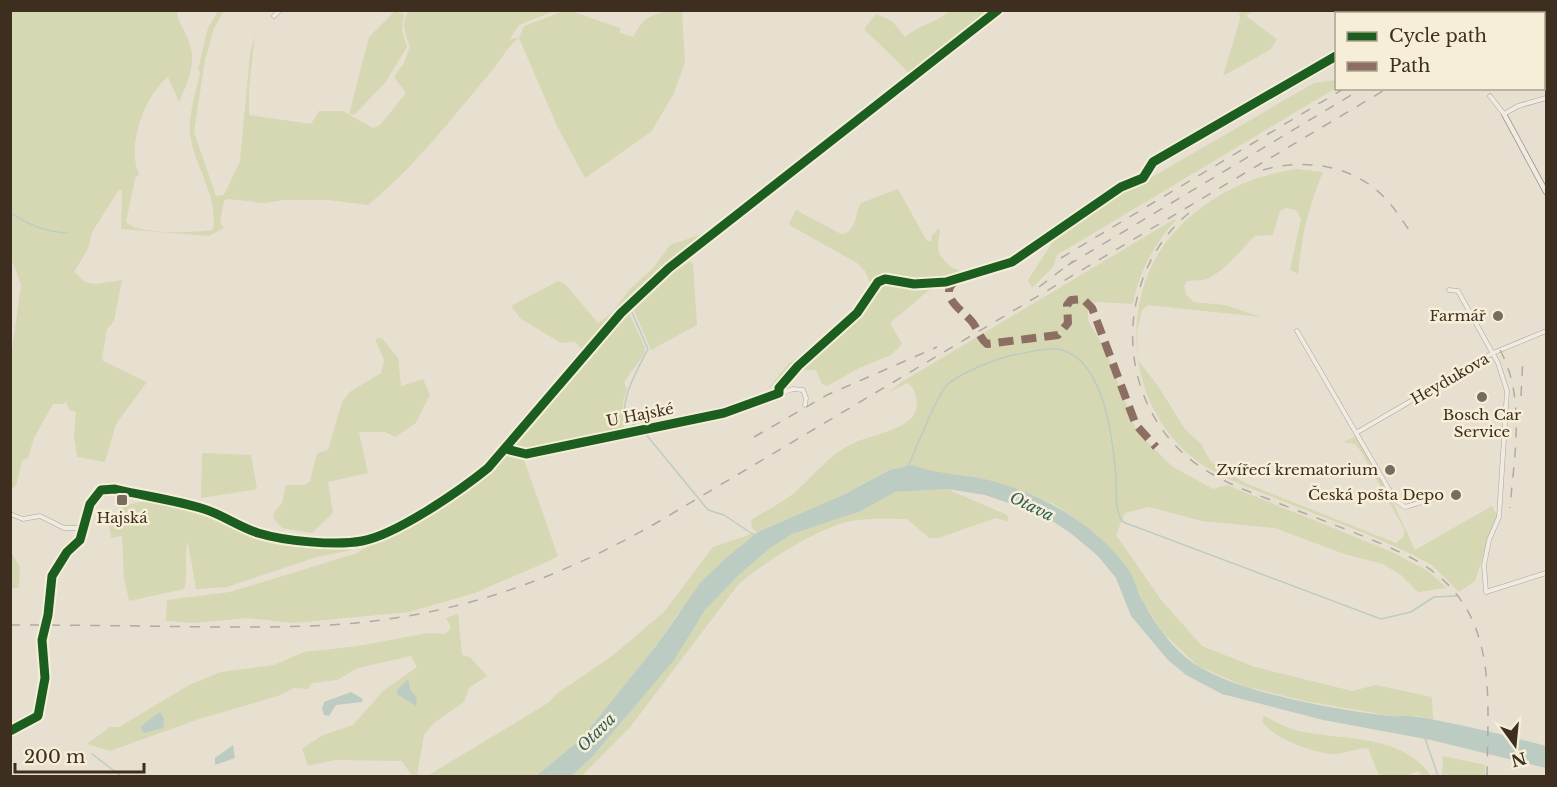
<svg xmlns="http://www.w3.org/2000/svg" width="1557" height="787" viewBox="0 0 1557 787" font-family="'Libre Baskerville',serif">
  <rect width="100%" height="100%" fill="#e7e0d1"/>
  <!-- green -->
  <path fill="#d6d7b3" d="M10,11H177C177,21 183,27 187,37C198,60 189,80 179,102L168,77C145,95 126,146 139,174L135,179L126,222C139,235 193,233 212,230L214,225C215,189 194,166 190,134C188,116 196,92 200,73L198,69L208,28L218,11H224L214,28L205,60L194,132L216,196L224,195L240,161L250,54L255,35L249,88V115L311,124L319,111H343L373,128L380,125L406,93L394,77L404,63L410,46C404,34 401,22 409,11H554L519,25L510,39L519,38L524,26L564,11H571L620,28V33L634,37C641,15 662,10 682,11L685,63L673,95L651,132L585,178L557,126L519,38C504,50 502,60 490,73C451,119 414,168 368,205L328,200H284L264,203L228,199L224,201L220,222L224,228L209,236L121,229L122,190L118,191L92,232L88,249L74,272L85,282L96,284L122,280L114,321L107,329L102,358L103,361L147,382L116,424L105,462L77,457L74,436L76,412L69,410L66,401L64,404H53L34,438L28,458L22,461L16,486L11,489L10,365L21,284L10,256Z
    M395,11L404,14L402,31L407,47L385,83L354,115L349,114L369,37Z
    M949,11H989L909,73L864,29L876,14L892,21L905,37C920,24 935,24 949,11Z
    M1239,11H1252L1246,16L1277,39L1270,50L1223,76L1240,19Z
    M1336,80V88L1057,255L1053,267L1032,288L1028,280L1056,237L1103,202L1154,176L1314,83Z
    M1296,169L1323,172C1309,205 1301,238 1298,274L1290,270L1301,219L1296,210L1286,208L1280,211L1273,235L1255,236C1239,251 1228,269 1207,279C1202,281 1193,280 1187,281L1184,286L1186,294L1193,302L1225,305L1261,317L1148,305L1142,310L1137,332L1138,360L1158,386L1185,429L1201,444L1211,462L1245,483L1396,543L1404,536V529L1360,450L1355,444L1343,442L1356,436L1391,498L1415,550L1492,506L1497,515L1475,581L1459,592L1432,565L1407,552C1365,532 1320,516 1277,499C1246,486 1214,476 1188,454C1123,396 1118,288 1180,226C1212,194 1251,176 1296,169Z
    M898,189L927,241H931L932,235L939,228C941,236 937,240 938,247C938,253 943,259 947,263C962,280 986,267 1005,262L928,291L890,323L902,344L891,355L859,368L827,386L822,384L816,370L790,369L768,389L789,363L818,347L859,307L870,283L865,271L857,263L791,226L789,223L796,210L841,234C856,234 855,213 861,203Z
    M1173,220H1176C1154,244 1139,272 1133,304L1096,302L1088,308V320L1106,351L1137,432L1173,467L1213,489L1227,485L1390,551L1428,571L1447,588L1418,592L1401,575L1383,564L1344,554L1275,528L1202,521L1149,507L1125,513L1116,535L1162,601L1202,646L1255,667L1352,691L1376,685L1432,697L1433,720L1416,716H1391L1305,701L1244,686L1198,666L1164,634L1144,604L1130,572L1104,543L1075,518L1052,503L995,482L936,474L912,465L888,470L845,494L758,532L727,557L676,616L656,646L581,739L536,776H427L548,703L558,693L612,656L664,612L713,547L757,532L752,528L751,520C765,511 782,503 794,493C814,476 829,454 854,443C870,435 908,430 915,412C919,402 916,388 907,383L889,392L900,383Z
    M705,233L626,300L581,349L576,342L561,343L521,319L511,306L558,281L565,284L598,323L612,313L629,290L653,268L670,245Z
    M690,261L693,265L697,325L651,350L633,308L664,279Z
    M626,311L629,313L645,347V353L624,382L627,389L623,402L624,429L525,451L515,446V442L592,357L591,350Z
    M382,338L398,358L401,386L423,379L430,395L416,423L395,437L385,432H359L368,473L328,482L333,513L312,533L282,528L273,518L274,512L282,503L286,485H305L310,481L317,453L328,450L342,402L351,391L381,373L384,360L375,339Z
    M508,452L523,457L558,556L549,561L475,593L409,612L294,623L247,618L194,623L166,621L167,600L230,592L357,553L487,474Z
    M202,453L251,455L257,489L201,498Z
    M947,489L1007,515L1009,522L996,518L938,538H929L907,519C889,519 869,518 851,521C821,526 759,565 737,586L631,726L582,776H571L592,757L675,659L705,610L740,574L769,549L792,534L861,511L895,492Z
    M152,500L213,516L262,537L351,546L352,550L317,557L227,587L196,589L188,543C183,552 189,575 184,589L129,601L124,578L122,536L111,538L109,524L118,521L120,511L125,505Z
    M11,552L20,567L19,588H11Z
    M458,614L462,655L470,657L487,676L469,688L464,702L434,723L424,735L417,774L425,776H412L402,761L335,760L308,766L302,749L321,736L353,725L384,690L417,667L411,656L358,668L337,680L312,683L308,689L294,688L278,696L199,719L110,751L87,744L110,727H119L189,685L221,672L274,665L304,652L358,646L428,633L446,634L451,627L446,618Z
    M1264,716C1276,722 1286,728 1299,731C1344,741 1401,733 1431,776H1422L1418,771L1407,776H1379L1368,748C1355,748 1343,755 1330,754C1312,752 1270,737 1262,721Z
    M1443,756L1485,765V776H1442Z"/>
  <!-- water -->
  <path fill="#bcccc2" d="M912,465C942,476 969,474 996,482C1048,497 1099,527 1130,572C1136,582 1138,595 1145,605C1157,627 1176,653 1198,666C1241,693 1340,711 1391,716C1400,717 1409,715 1418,717C1461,724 1504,735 1546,746V768L1431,740L1323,720L1222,694L1186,675L1168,660L1131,616L1116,578L1098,556L1073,535L1051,520L1023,508L985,495L947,489L895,492L861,511L792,534L769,549L740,574L705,610L675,659L592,757L571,776H536L581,739L656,646L701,582L727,557L758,532L845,494L889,470Z
    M408,679L410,689L417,698L416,706L397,694V690Z
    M351,692L363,699L362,702L336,705L329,716L324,715L322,709L324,702Z
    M160,712L164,719L163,728L144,733L140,727Z
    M233,745L235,758L215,765V758Z"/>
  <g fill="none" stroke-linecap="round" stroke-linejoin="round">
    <!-- stream -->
    <path stroke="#bcccc2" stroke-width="1.5" d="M10,212C28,225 45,232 67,233
      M630,308L648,349C640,365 616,404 628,421C631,424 637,426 640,428
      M644,432L708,510L724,515L754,535
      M908,467C915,451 937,394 947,385C960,373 995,359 1013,355C1028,353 1046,346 1062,350C1105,362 1113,441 1116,478C1117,491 1114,511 1123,522L1381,619L1411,612L1434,597L1456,596
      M1425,738L1438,776
      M92,754L121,776"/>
    <defs>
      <path id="street" d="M274,16L280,10
        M1544,39L1546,37
        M1490,96L1504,114L1518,106L1546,98
        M1449,290L1458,291L1498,363L1507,391L1499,517L1489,540L1484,565L1486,592L1546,573
        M1297,331L1395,500L1405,507L1433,499
        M1356,433L1493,353L1546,331
        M506,449L526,454L724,413L793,389L803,390L806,398L805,405
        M10,514L23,519L40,516L64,528H84L80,540L67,552L52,576L48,615L42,640L45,678L38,716"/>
      <path id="secondary" d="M1504,114L1546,192
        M84,528C88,509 91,489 115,489C144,496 175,500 204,509C223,515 239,527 258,533C284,541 336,546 362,541C396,535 461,490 488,468L621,313L669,268L998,10"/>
    </defs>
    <!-- street casing -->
    <use href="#street" stroke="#ada599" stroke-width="5"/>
    <!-- secondary casing -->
    <use href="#secondary" stroke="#9c958a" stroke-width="6"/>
    <!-- street -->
    <use href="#street" stroke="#efebe3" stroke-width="4"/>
    <!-- secondary -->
    <use href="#secondary" stroke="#efebe3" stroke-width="4.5"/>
    <!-- rail -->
    <path stroke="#afaaa2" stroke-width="1.5" stroke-dasharray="10 10" stroke-linecap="butt" d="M1477,14L1482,10
      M1513,14L1519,10
      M1263,170C1305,158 1353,165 1384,197C1395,208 1403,222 1412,234
      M1189,213C1155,241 1136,282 1133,325C1129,385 1158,444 1212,474C1234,487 1259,495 1283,505C1324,521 1366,536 1406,555C1500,602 1488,687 1487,776
      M1061,258L1345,88
      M1068,265L1363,88
      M1039,287L1073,261
      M1500,350C1526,398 1514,456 1510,508
      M1521,396L1523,357
      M754,437L827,395L937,347
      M10,625C77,625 143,626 210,627C272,627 334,628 395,618C489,604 576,569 658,522L1388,88"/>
    <!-- quiet -->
    <path stroke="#8d6e63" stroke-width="8" stroke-dasharray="15 8" stroke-linecap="butt" d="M1420,12L1422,10
      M957,280C935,295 964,311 973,323C978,330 980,338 987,344L1058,335L1068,323L1067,305L1071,300L1083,299L1092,308L1136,425L1156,447"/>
    <defs>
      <path id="cycleway" d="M506,449L526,454L724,413L779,393V388L798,366L857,313L878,282L885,279L914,284L946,282L1012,262L1121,187L1143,178L1153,162L1336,56
        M10,731L38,716L45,678L42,640L48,615L52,576L67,552L80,540L90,504L101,490L115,489C144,496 175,500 204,509C223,515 239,527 258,533C284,541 336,546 362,541C396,535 461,490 488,468L621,313L669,268L998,10"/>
    </defs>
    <!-- cycleway casing -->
    <use href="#cycleway" stroke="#f7eed8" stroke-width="13"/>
    <!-- cycleway -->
    <use href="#cycleway" stroke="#1b5e20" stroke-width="9"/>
  </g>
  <!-- markers -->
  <g fill="#786c5e" stroke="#f7eed8" stroke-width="2">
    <circle cx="1498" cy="316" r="6"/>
    <circle cx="1482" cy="397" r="6"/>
    <circle cx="1390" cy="470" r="6"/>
    <circle cx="1456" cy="495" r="6"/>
    <rect x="116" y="494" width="12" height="12" rx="3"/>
  </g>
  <g text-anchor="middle" stroke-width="5" stroke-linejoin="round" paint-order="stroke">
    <!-- poi labels -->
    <g font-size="15" fill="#3d2e20" stroke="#f7eed8" text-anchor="end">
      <text x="1486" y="321">Farmář</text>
      <text x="1482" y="420" text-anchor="middle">Bosch Car<tspan x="1482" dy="17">Service</tspan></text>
      <text x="1378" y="475">Zvířecí krematorium</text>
      <text x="1444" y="500">Česká pošta Depo</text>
      <text x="122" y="523" text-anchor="middle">Hajská</text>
    </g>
    <!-- street labels -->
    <g font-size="15" fill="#3d2e20" stroke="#f7eed8">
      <text transform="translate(1450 379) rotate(-30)" y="5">Heydukova</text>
      <text transform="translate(640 415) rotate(-11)" y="5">U Hajské</text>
    </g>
    <!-- water labels -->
    <g font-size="16" font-style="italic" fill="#2f5d5a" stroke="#f7eed8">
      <text transform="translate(1032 506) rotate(26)" y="6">Otava</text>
      <text transform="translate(596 732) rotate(-45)" y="6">Otava</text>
    </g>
  </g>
  <!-- border -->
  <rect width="1557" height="787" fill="none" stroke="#3d2e20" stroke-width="24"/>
  <!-- legend -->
  <rect x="1335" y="12" width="210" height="78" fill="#f7eed8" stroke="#ada18e" stroke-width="1.5"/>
  <rect x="1347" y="32" width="30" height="9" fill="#1b5e20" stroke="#ada18e" stroke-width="1.5"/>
  <text x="1389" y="42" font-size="18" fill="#3d2e20">Cycle path</text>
  <rect x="1347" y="62" width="30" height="9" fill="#8d6e63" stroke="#ada18e" stroke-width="1.5"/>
  <text x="1389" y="72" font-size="18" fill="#3d2e20">Path</text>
  <!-- north arrow -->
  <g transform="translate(1515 745) rotate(165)" stroke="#f7eed8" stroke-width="4.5" paint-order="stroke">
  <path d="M0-4.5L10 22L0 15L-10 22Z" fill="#3d2e20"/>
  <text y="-9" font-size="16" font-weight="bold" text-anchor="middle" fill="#3d2e20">N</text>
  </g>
  <!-- scale -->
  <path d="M15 763v9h129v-9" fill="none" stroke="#3d2e20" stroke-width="3"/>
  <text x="24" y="763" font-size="18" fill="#3d2e20" stroke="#f7eed8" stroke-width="4.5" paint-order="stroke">200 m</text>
</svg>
